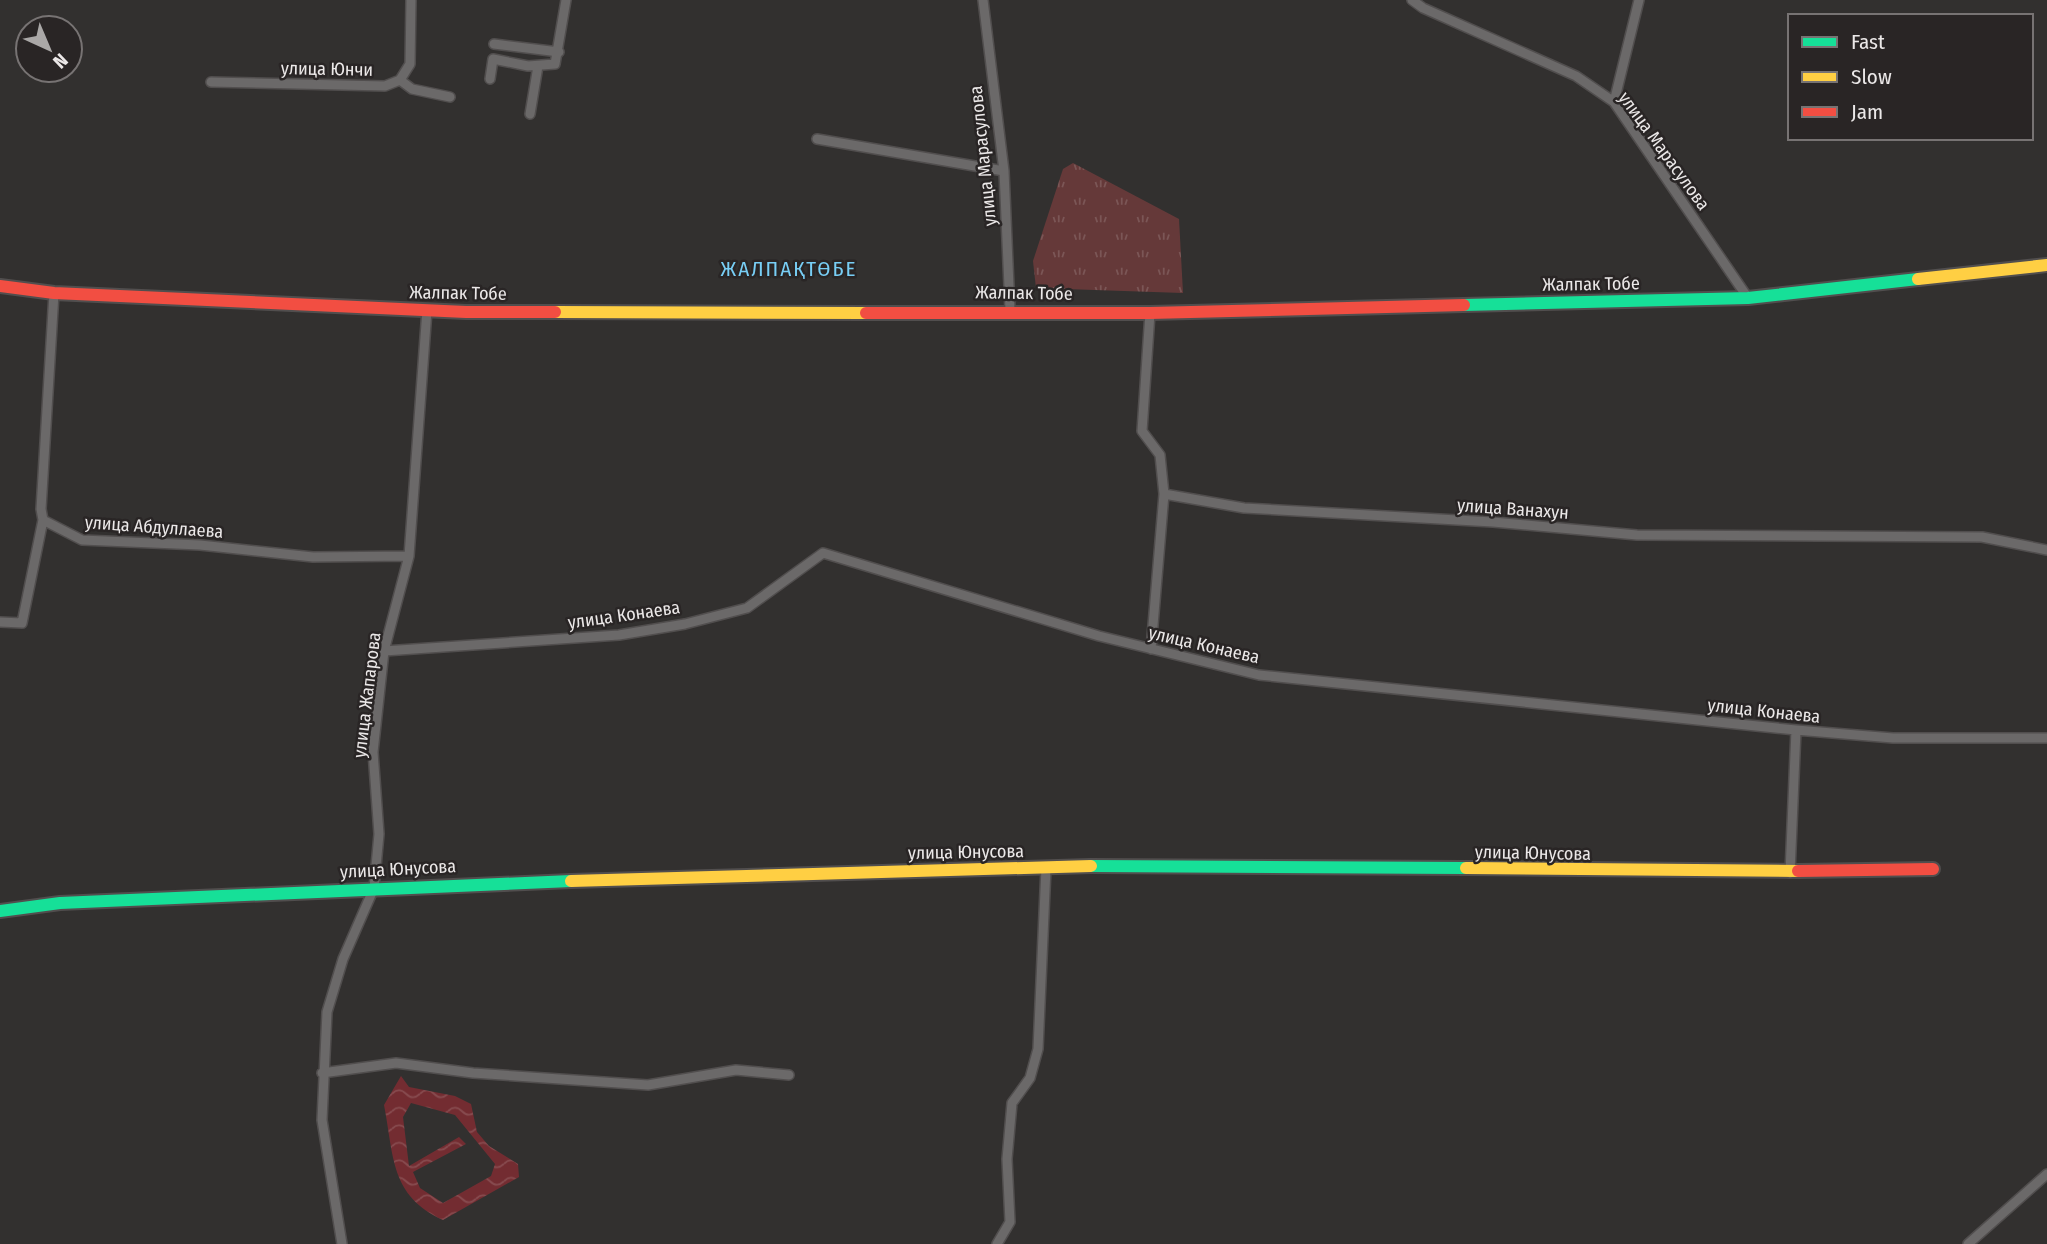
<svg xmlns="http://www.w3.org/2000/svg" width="2047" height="1244" viewBox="0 0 2047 1244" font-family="'Fira Sans Condensed',sans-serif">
  <defs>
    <pattern id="grass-tufts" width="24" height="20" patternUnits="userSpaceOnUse" patternTransform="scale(1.75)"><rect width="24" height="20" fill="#653939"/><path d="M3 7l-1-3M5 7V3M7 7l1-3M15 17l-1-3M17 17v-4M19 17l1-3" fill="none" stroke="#7b5656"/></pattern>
    <pattern id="water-waves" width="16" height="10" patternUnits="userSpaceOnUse" patternTransform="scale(1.75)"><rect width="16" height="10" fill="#732c31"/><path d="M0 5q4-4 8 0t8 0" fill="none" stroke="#874b4f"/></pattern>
  </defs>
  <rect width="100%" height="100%" fill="#32302f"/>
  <!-- grass -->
  <path fill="url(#grass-tufts)" d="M1073,163L1179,219L1183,293L1036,288L1033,261L1063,169Z"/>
  <!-- water -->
  <path fill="url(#water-waves)" fill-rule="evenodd" d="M401,1076L409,1087L455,1096L471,1104L477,1132L489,1146L518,1164L519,1177L443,1220C390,1196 394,1156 384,1105ZM411,1103L455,1115L495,1164L491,1176L443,1203L420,1188L413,1172L466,1144L459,1137L409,1166L403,1117Z"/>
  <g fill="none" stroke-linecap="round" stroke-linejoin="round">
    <defs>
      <path id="street" d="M983,0L1004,171L1010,310
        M1412,0L1423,8L1576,76L1614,102L1748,298
        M494,44L559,52
        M490,79L493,59L528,66L555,64L566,0
        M400,80L412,89L450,97
        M211,82L385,86L400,80L410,64L411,0
        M1614,102L1639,0
        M530,114L538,66
        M817,139L1004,171
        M54,293L41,509L43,520L82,540L200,545L313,557L409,556
        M1150,313L1142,431L1160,455L1164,494L1244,508L1493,522L1637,535L1982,537L2047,550
        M0,622L22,623L43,520
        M1151,649L1164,494
        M384,651L619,635L685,624L747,608L823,553L1099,636L1259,675L1796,730L1893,738H2047
        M1790,873L1796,730
        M322,1073L396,1063L473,1073L648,1085L736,1070L789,1075
        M342,1244L322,1120L327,1012L343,959L374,888L379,834L373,752L384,651L409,556L427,310
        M997,1244L1010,1222L1007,1159L1012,1103L1030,1078L1038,1049L1046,868
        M1968,1244L2047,1174"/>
      <path id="fast" d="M1464,305L1748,298L1918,279
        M1091,866L1466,868
        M0,911L60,903L571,881"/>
      <path id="slow" d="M1918,279L2047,265
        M555,312L866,313
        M1466,868L1798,871
        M571,881L1091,866"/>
      <path id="jam" d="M0,286L54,293L466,312H555
        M866,313H1150L1464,305
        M1798,871L1933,869"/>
    </defs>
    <!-- street casing -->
    <use href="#street" stroke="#514e4e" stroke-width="12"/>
    <!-- fast casing -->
    <use href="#fast" stroke="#514e4e" stroke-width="16"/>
    <!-- slow casing -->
    <use href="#slow" stroke="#514e4e" stroke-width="16"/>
    <!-- jam casing -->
    <use href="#jam" stroke="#514e4e" stroke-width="16"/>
    <!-- street -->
    <use href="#street" stroke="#6b6969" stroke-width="9"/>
    <!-- fast -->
    <use href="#fast" stroke="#16e098" stroke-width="12"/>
    <!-- slow -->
    <use href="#slow" stroke="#ffcf43" stroke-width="12"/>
    <!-- jam -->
    <use href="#jam" stroke="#f24e42" stroke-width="12"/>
  </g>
  <g text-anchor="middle" stroke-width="5" stroke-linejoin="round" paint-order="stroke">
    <!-- street labels -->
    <g font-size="18" fill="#ebe8e8" stroke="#292525">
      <text transform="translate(327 69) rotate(1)" y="6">улица Юнчи</text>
      <text transform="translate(1664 151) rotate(54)" y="6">улица Марасулова</text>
      <text transform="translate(983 156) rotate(-96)" y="6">улица Марасулова</text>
      <text transform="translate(1591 284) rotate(-1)" y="6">Жалпак Тобе</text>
      <text transform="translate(458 293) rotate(1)" y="6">Жалпак Тобе</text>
      <text transform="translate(1024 293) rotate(1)" y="6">Жалпак Тобе</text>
      <text transform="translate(1513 509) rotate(4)" y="6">улица Ванахун</text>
      <text transform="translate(154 527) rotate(4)" y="6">улица Абдуллаева</text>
      <text transform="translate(624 615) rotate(-8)" y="6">улица Конаева</text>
      <text transform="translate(1204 645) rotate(13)" y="6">улица Конаева</text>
      <text transform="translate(367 695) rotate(-83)" y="6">улица Жапарова</text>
      <text transform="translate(1764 711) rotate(6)" y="6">улица Конаева</text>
      <text transform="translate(966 852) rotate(-1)" y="6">улица Юнусова</text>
      <text transform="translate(1533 853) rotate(1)" y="6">улица Юнусова</text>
      <text transform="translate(398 869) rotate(-3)" y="6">улица Юнусова</text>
    </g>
    <!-- quarter labels -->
    <g font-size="21" letter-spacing="2" fill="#78cef5" stroke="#292525">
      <text x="789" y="276">ЖАЛПАҚТӨБЕ</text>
    </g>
  </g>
  <!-- legend -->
  <rect x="1788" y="14" width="245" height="126" fill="#292525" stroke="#777373" stroke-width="2"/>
  <rect x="1802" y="37" width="35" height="10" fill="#16e098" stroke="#777373" stroke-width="2"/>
  <text x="1851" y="49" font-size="21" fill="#ebe8e8">Fast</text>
  <rect x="1802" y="72" width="35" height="10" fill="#ffcf43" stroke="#777373" stroke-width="2"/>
  <text x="1851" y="84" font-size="21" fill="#ebe8e8">Slow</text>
  <rect x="1802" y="107" width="35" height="10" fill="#f24e42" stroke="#777373" stroke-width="2"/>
  <text x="1851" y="119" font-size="21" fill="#ebe8e8">Jam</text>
  <!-- north arrow -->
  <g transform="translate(49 49) rotate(136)"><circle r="33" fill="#292525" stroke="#777373" stroke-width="2"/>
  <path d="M0-5L12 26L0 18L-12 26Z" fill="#aaa8a7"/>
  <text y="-10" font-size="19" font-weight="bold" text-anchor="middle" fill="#ebe8e8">N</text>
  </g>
</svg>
